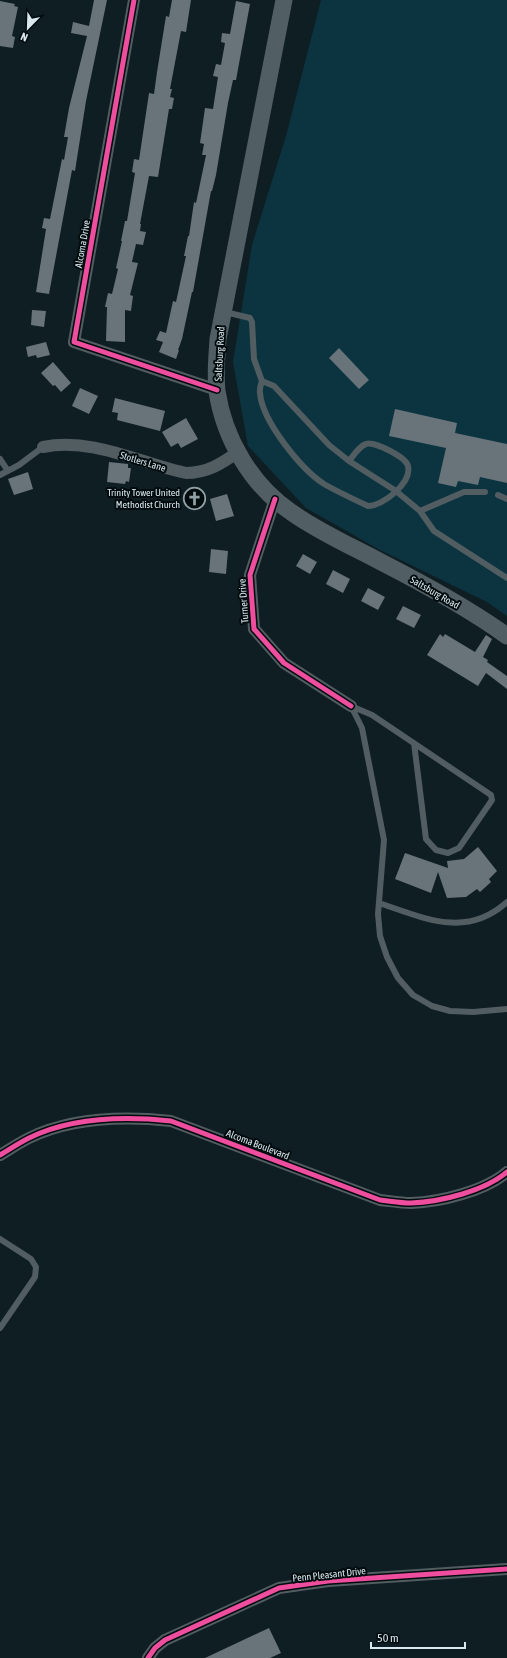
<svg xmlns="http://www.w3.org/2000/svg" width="507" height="1658" viewBox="0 0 507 1658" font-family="'Asap Condensed',sans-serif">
  <rect width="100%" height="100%" fill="#0f1e23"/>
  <!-- green -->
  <path fill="#0b3440" d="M321,0H507V616L487,602L380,550L306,508L248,446L233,362L252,245L286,136Z"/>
  <!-- building -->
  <path fill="#687479" d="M94,0H107L86,101L75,171L72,170L49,294L36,292L46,229L42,228L44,218L50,219L62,159L64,160L68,137H64L69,108L87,36L71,33L73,22L89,26Z
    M172,0H191L186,32L181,31L170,89H172L170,97L174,98L172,109H169L158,177L149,176L140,224H141L140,231L146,232L143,245L136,244L132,262L138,263L130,295L133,296L131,311L125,310V342L106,341L107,307H105L108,293L112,294L118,269L116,268L122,241H121L125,221H127L135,173L132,172L134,159L139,160L149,93L154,94L157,72L166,16L169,17Z
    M0,1L15,4L14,6L18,7L12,36L15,37L13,48L0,46Z
    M236,1L250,4L236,80H233L228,103L216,175L212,191H211L193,292H192L182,339L178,350H179L176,359L159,352L163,342L156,340L160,331L166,333L173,301L176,302L186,256H184L188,236H189L194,202L196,203L206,155H202L204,144L200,143L205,108L213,109L218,77L213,76L216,64L221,65L225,43L221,42L222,33L230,34Z
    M32,310L46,311L44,327L31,325Z
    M46,342L50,355L37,358L36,355L28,357L26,347Z
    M339,348L369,380L359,389L329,358Z
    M53,362L71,383L61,392L55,385L53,386L41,373Z
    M80,388L98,396L89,414L72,406Z
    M115,398L165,411L160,431L117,420L118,413L112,412Z
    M395,409L457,423L455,433L507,444V483L480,477L478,485L458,481L456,487L438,483L446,448L389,436Z
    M186,418L198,439L181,448L178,443L171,447L162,432Z
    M109,462L128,464V468H131L129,482L126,481L125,484L107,482Z
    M28,472L33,489L14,495L8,479Z
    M227,494L234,516L216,521L210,499Z
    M211,549L228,551L226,574L209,572Z
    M303,554L317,562L310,574L296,566Z
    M333,570L350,579L343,593L326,584Z
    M368,588L385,597L378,610L361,601Z
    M403,606L421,615L414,628L396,619Z
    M440,634L443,637L445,634L475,652L486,635L492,639L483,657L488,660L487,662L507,676V689L486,673L478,686L427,655Z
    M478,847L497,871L489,879L491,882L480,892L477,889L466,897L447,898L438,872L431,893L395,879L405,853L448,868L447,861L464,859Z
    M269,1628L281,1653L270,1658H205Z"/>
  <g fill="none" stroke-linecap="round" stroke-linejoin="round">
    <!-- service -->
    <path stroke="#515d61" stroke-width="6" d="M225,312L250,318L252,322L254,359L262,381
      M0,459L8,471
      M349,461L329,445L274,386L262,381C261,384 259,389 260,393C262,421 301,469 324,484C338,492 353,499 368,506C383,506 412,483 408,466C406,457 374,441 366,444C359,446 354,455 349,461L396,491L420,511L434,531L507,578
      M0,475L19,465L43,447
      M498,495L507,499
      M420,511L464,492H485
      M351,706L362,728L384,840L378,914L380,936L387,957L398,978L413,995L432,1006L450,1011L473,1012L507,1009
      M351,706L372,715L491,795L492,800L459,848L448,853L436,850L426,839L414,743
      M379,903C424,918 466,939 507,902
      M0,1239L31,1259L36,1267L35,1277L0,1328"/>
    <!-- minor -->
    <path stroke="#515d61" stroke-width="12" d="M134,0L74,342L217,390
      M43,447C92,437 140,463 186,473C207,473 221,464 238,452
      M275,499L250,575L254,629L284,663L351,706
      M0,1155C10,1149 19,1143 29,1138C72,1117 124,1116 171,1121L380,1200C390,1201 401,1203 411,1203C440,1202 485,1191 507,1172
      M148,1658L155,1648L165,1640L279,1588L328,1581L507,1569"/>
    <!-- secondary -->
    <path stroke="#515f64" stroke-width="17" d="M284,0L218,339C217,356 215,373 217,391C224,438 251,485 291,512C319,532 351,546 381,562C424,584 468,608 507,636"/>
    <defs>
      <path id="cycleway" d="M134,0L74,342L217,390
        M275,499L250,575L254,629L284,663L351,706
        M0,1155C10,1149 19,1143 29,1138C72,1117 124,1116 171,1121L380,1200C390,1201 401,1203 411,1203C440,1202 485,1191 507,1172
        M148,1658L155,1648L165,1640L279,1588L328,1581L507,1569"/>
    </defs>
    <!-- cycleway casing -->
    <use href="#cycleway" stroke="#020b0e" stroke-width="8"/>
    <!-- cycleway -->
    <use href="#cycleway" stroke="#ef4d9e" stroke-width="5"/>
  </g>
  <!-- icons -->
  <defs>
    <symbol id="church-ring" viewBox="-11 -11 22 22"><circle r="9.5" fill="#020b0e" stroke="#92a1a6" stroke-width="1.5"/><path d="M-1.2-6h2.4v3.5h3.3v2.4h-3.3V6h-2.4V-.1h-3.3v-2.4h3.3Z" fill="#92a1a6"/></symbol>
  </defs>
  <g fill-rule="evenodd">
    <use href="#church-ring" x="182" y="486" width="25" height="25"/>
  </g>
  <g text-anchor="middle" stroke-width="4" stroke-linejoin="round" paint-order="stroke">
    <!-- street labels -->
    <g font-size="10" fill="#d8e8ed" stroke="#020b0e">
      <text transform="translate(82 244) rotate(-80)" y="4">Alcoma Drive</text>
      <text transform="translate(219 354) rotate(-87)" y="4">Saltsburg Road</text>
      <text transform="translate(143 461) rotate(17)" y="4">Stotlers Lane</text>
      <text transform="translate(435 592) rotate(30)" y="4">Saltsburg Road</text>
      <text transform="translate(243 601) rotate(-94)" y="4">Turner Drive</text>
      <text transform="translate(258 1144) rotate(21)" y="4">Alcoma Boulevard</text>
      <text transform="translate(329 1574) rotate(-6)" y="4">Penn Pleasant Drive</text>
    </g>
    <!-- poi labels -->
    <g font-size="10" fill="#d8e8ed" stroke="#020b0e" text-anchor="end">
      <text x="180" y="496">Trinity Tower United<tspan x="180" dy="12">Methodist Church</tspan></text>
    </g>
  </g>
  <!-- north arrow -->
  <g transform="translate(28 28) rotate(203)" stroke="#020b0e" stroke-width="3" paint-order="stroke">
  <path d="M0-3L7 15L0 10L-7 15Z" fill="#d8e8ed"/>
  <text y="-6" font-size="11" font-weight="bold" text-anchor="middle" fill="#d8e8ed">N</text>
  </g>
  <!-- scale -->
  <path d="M371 1642v6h94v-6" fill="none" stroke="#d8e8ed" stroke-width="2"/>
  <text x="377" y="1642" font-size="12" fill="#d8e8ed" stroke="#020b0e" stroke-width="3" paint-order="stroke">50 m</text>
</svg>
